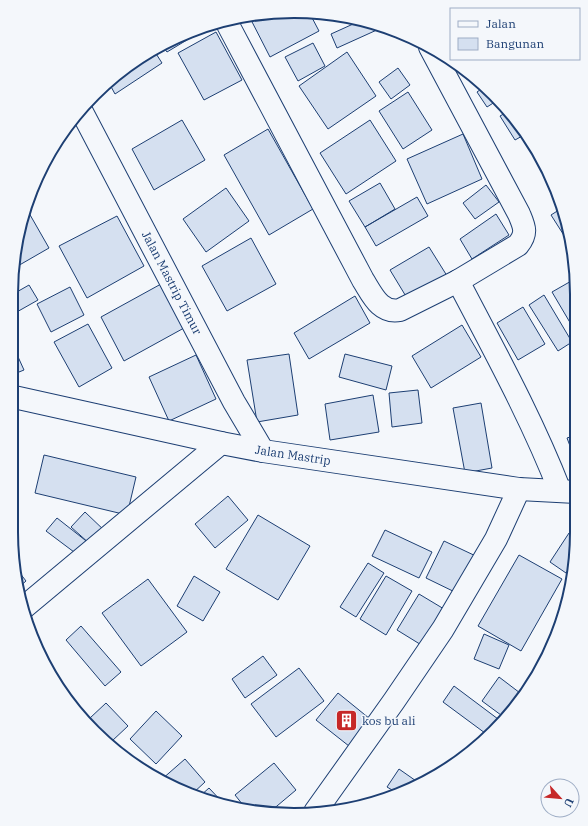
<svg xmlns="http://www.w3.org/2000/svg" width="588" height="826" viewBox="0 0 588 826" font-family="'IBM Plex Serif',serif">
  <rect width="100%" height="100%" fill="#f4f7fb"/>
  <!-- building -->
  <path fill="#d5e0f0" stroke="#1d3f73" d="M309,12L319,31L270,57L249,16L257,13Z
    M327,14L339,16L330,20Z
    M362,20L377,24L379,29L337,48L331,34Z
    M215,23L167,52L162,45L203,26Z
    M216,32L242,80L204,100L178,53Z
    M313,43L325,66L298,81L285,57Z
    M153,49L162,63L115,94L108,81Z
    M347,52L376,96L328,129L299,86Z
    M398,68L410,85L391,99L379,82Z
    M484,87L498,100L487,107L477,92Z
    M408,92L432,130L403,149L379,111Z
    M509,111L524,135L515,140L500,116Z
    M182,120L205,160L154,190L132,149Z
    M370,120L396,161L346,194L320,153Z
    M268,129L313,209L269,235L224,155Z
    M463,134L482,179L427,204L407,159Z
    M380,183L395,209L365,227L349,201Z
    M486,185L499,202L475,219L463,203Z
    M226,188L249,221L206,252L183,219Z
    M417,197L428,216L376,246L365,227Z
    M562,208L568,234L565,237L551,215Z
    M29,213L49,248L16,267V239L25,215Z
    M496,214L509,235L472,259L460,239Z
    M117,216L144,266L87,298L59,246Z
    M251,238L276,284L227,311L202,266Z
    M429,247L449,279L410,303L390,270Z
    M573,280L575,283V331L552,292Z
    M161,284L184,328L124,361L101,317Z
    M29,285L38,300L15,313V293Z
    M70,287L84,315L51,332L37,304Z
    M544,295L572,342L558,351L529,305Z
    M355,296L370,323L309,359L294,333Z
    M523,307L545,344L518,360L497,323Z
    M88,324L112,368L79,387L54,342Z
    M462,325L481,357L431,388L412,356Z
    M14,348L24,370L14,374Z
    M289,354L298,415L257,422L247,360Z
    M345,354L392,366L386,390L339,377Z
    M196,355L216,399L169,421L149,377Z
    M418,390L422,423L392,427L389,393Z
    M373,395L379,432L330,440L325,404Z
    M481,403L492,468L465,473L453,408Z
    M576,435V462L567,438Z
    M44,455L136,477L127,515L35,493Z
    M228,496L248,520L215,548L195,524Z
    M85,512L107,533L90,544L71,527Z
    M258,515L310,546L278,600L226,569Z
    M57,518L90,544L78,555L46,531Z
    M385,530L432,552L419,578L372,556Z
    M569,533L576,538V550L575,560L566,573L550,562Z
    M444,541L480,558L461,595L426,578Z
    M519,555L562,579L521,651L478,626Z
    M368,563L384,573L356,617L340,607Z
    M16,568L26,581L18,588Z
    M194,576L220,592L203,621L177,606Z
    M386,576L412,591L386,635L360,619Z
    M148,579L187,632L141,666L102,613Z
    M419,594L444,609L423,646L397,630Z
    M81,626L121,672L105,686L66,640Z
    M484,634L509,645L499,669L474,659Z
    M263,656L277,675L245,698L232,679Z
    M49,668L82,713L80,714L59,689Z
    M299,668L324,701L276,737L251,704Z
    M499,677L524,696L518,704L505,718L482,701Z
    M454,686L502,722L489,736L443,702Z
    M338,693L375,723L354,750L316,720Z
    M106,703L128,726L112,741L90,718Z
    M156,711L182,736L156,764L130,739Z
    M185,759L205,782L192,794L169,786L161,780Z
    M274,763L296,790L271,811L247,810L235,795Z
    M399,769L419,783L403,793L399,794L387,787Z
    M209,788L225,805L200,796Z"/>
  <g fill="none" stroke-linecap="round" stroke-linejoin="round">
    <defs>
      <g id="street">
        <path d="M226,21L363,280C372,294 380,314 400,310L458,281L518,245C528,233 524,226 519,214L430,47"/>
        <path id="s1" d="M82,112L234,402L263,451"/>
        <path d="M458,281C494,350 532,419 560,491"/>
        <path d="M22,609L221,443"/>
        <path d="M315,812L394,701L443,629L496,539L519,489"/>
      </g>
      <g id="secondary">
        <path id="s2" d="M14,397L221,443L263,451L519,489L576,492"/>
      </g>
    </defs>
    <!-- street casing -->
    <use href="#street" stroke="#1d3f73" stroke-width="24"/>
    <!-- secondary casing -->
    <use href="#secondary" stroke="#1d3f73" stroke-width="24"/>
    <!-- street -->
    <use href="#street" stroke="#f4f7fb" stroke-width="22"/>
    <!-- secondary -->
    <use href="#secondary" stroke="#f4f7fb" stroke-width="22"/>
  </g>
  <!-- icons -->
  <defs>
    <symbol id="building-square" viewBox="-11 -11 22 22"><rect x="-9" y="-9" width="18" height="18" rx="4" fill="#c62828" stroke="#f4f7fb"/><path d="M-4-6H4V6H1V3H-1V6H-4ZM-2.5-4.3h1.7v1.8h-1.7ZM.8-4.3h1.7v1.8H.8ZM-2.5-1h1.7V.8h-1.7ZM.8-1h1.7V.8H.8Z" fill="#fff"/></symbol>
  </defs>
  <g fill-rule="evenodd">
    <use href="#building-square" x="334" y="708" width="25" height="25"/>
  </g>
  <g text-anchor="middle" stroke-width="3" stroke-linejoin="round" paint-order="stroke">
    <!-- street labels -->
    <g font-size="12" fill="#1d3f73" stroke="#f4f7fb">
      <text dy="4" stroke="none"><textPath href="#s1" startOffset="193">Jalan Mastrip Timur</textPath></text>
      <text dy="4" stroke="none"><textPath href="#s2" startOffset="285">Jalan Mastrip</textPath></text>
    </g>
    <!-- poi labels -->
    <g font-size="12" fill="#1d3f73" stroke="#f4f7fb" text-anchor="start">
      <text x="362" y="725">kos bu ali</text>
    </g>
  </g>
  <!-- crop -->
  <path d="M0 0H588V826H0ZM294 18H294A276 276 0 0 1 570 294V532A276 276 0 0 1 294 808H294A276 276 0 0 1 18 532V294A276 276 0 0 1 294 18Z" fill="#f4f7fb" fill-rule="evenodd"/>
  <path fill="none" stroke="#1d3f73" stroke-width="2" d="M294 18H294A276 276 0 0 1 570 294V532A276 276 0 0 1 294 808H294A276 276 0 0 1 18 532V294A276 276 0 0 1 294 18Z"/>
  <!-- legend -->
  <rect x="450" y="8" width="130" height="52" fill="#f4f7fb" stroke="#9eadc5"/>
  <rect x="458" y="21" width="20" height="6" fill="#f4f7fb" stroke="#9eadc5"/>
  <text x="486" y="28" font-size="12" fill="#1d3f73">Jalan</text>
  <rect x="458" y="38" width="20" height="12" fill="#d5e0f0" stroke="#9eadc5"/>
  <text x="486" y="48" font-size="12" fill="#1d3f73">Bangunan</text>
  <!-- north arrow -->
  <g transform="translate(560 798) rotate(117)"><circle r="19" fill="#f4f7fb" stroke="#9eadc5"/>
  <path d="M0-3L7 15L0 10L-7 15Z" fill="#c62828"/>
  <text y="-6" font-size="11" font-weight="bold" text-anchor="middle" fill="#1d3f73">U</text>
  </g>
</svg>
